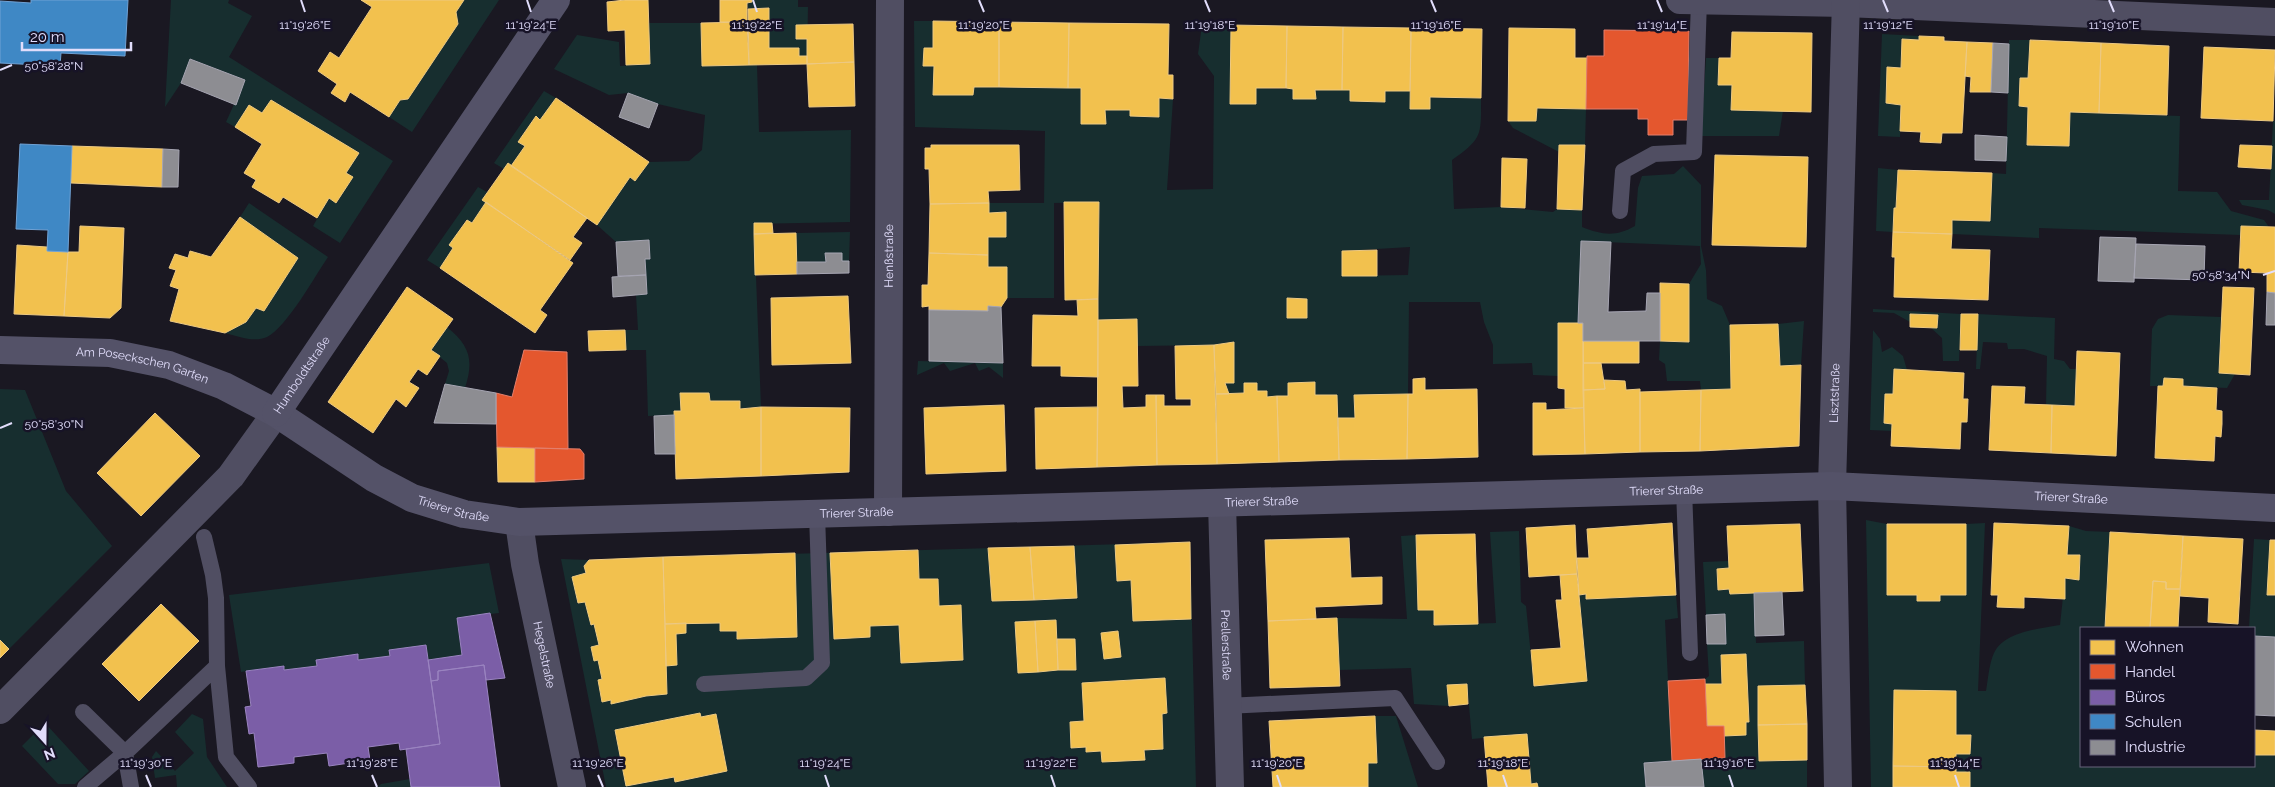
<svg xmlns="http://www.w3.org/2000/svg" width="2275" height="787" viewBox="0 0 2275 787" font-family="Raleway,sans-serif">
  <rect width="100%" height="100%" fill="#1a1822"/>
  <!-- green -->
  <path fill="#172e2f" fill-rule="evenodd" d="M171,0H229L228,3L252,16L229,57L393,161L340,243L313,226L329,198L337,203L352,177L346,173L358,153L271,100L262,113L249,105L235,127L226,122L245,80L191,59L181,83L165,107Z
    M464,0H499L412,132L389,117L400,100L408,99L458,24L456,12Z
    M752,0H798V7H808L807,56H799V48H769V8L748,9L747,3L752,2Z
    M914,21H933V48H924L923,65L934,66V95H973L974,87L1081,88V124H1105V110H1130L1131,116L1158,117L1159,98L1173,99L1167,190L1213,189L1214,76L1198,54L1202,25H1231V104H1255L1256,88L1293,89V99H1315V90H1350L1351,101L1385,102V91H1410L1430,97L1481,98C1481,135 1483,138 1452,160L1454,209L1501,207L1553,212L1557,209L1582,210V227C1602,235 1616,237 1635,226L1638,188L1642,176L1674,174L1683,166L1701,185V246L1706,270L1707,299L1722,306L1730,325L1731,389L1701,390L1700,381H1667L1665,364L1659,360L1660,341L1689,342V284L1701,264L1700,246L1581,241L1578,323L1558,324V376L1533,375L1532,363L1493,364V345L1484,322L1480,302H1409L1408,394L1354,395L1355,418H1338L1337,395H1315V382L1288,396L1267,397V391H1257V383L1244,393L1229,394L1225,383L1234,382L1233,342L1214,345L1137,346L1136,319L1098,320L1099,202L1054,203V298H1007V267H988V237H1006V213H989V203H1044L1045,131L915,127ZM1410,247L1408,275L1342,276L1343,251Z
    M649,23H701L702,66L757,65L759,132L851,130L850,222L754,224L761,407L740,409V401H710L709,393H681V411H674V415L648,416L646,350H626L625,330H638L636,295L647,294L645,259H650L649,241L616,242L597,225L630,177L635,181L649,162L689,161L702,150L705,115L658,104L628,93L609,95L554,69L577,35L619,42L620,66L649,64Z
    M1882,34L1919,36V40L1902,39L1901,68L1887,67L1886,103L1901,105L1900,137L1878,136Z
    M2009,40H2030L2028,78L2020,79L2019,106L2028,107L2027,145L2069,146L2070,112L2180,116L2178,191L2217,192L2231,211L2264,220L2269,227L2241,235L2039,228V238L1952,234V220L1990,221L1992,173L2006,174Z
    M1706,58H1719L1718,84L1732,85L1731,110L1783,111L1779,136H1701Z
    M544,91L556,98L540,120L535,117L518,142L525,146L511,166L508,163L504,169L494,163Z
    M1537,108L1586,109L1585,145H1559V152L1513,128L1508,121Z
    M2273,121H2275V214L2268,210L2242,205L2239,200H2269Z
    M1878,168L1898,170L1896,208H1894L1893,232L1876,231Z
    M478,187L487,192L482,200L486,202L472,223L466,220L449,245L453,248L440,268L427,260Z
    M249,203L328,257C315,276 287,327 267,337C254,343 238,336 225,333L246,322L256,308L264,311L298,258L240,217Z
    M850,232L849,261H842V253H826V262H797L796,233Z
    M1873,309L1961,314L1959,361H1943L1942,338L1931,328H1937L1938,315L1911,314L1910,322L1894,313L1873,312Z
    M1978,314L2055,318L2054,359L2064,361L2070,369H2076L2075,406L2046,405L2047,356L2024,349H2008L2007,343L1983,342L1980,369H1976Z
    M2168,315L2221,317L2219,373L2235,374L2227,388L2183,386V379L2164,378L2163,386H2150L2152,329L2158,319Z
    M1804,321L1801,365L1780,366L1778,324Z
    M447,327C470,346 474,360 465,388L445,384L449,371L447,363L431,350Z
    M1873,330L1880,339L1882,352L1892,347L1903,356L1907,370L1893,394H1885L1884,423L1892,424V431L1870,430Z
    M918,361L1003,363V378L989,367L979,371L975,363L950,371L944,363L917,375Z
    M0,389L25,390L66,491L112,546L9,649L0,640Z
    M1866,520L1887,524V595H1917V601H1940V595H1965L1966,524L1985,523L1978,691H1986C1988,680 1989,664 1994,653C2005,631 2039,629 2060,625L2065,578L2079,579L2080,556L2067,555L2069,526L2086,531L2110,532L2105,628H2081V766H2254V755H2275V787H1970V772H1956V754H1970L1971,736L1956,735V691L1895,690L1893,787H1871Z
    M1519,531L1521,602L1526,606L1534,686L1587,681L1579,595L1586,594V599L1676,595L1678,618L1665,620L1672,761L1644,763L1646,787H1538L1537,783L1531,784L1527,734L1472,739L1467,684L1447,686L1449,706L1414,704L1411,668L1339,670L1337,618L1407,619L1401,536L1416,535L1418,610H1434V625L1496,623L1490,532Z
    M2254,539L2270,540L2267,594L2275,595V637L2254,636V628H2249Z
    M1190,542L1196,787H606L561,559L589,560Z
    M1728,561L1729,568L1717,569L1718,590L1729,589L1730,594L1754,593L1756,643L1804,641L1805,685L1758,686L1759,761L1807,760V787H1704L1701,759L1725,758L1724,736L1746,735V722L1749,721L1745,654L1721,655L1722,684H1705V679L1709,676L1707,644H1726L1725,614L1706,615L1703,562Z
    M489,563L499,613L457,618L462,655L428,660L426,645L390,656L358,660V654L316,660L317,666L284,670L283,666L241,672L229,595Z
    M192,714L203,719L207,757L227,787H177L176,775L155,778L152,757L156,751L175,771L194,753L175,732Z
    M1375,716H1396L1418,787H1368V763H1377Z
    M45,723L89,771L75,784H58L22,746Z
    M410,779L411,787H378L381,784Z"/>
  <!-- homes -->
  <path fill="#f2c14e" stroke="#edc982" d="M361,0H464L456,12L458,24L408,99L400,100L389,117L350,92L345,102L331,93L337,84L318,71L330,52L339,58L372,7Z
    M625,0H648L650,64L626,65L625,30L608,31L607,2Z
    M720,0H752V2L747,3V22H720Z
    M769,8V48H799V56H807V64L749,65L748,9Z
    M933,21L999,22V87H974L973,95H933L934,66H923L924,48H933Z
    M747,22L749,65L702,66L701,23Z
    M999,22L1069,23L1068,88L999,87Z
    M1069,23L1169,24L1168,75H1173V99L1159,98V117L1130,116V110H1105L1106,124H1081V88H1068Z
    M853,24L854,62L807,64V39H796V25Z
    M1231,25L1287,26L1286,88H1256V104H1230Z
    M1287,26L1343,27L1342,90H1315L1316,99H1293V89L1286,88Z
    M1343,27L1411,28L1410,91H1385V102L1350,101V90H1342Z
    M1411,28L1482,29L1481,98L1430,97V109H1410Z
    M1509,28L1575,29V58H1587L1586,109L1537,108L1536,121H1508Z
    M1732,32L1812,33L1811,112L1731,110L1732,85H1718L1719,58H1731Z
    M1919,36L1944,37V41L1967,42L1962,133H1942L1941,143L1920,142L1921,132L1900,131L1901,105L1886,103L1887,67L1901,68L1902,39L1919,40Z
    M2030,40L2101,43L2099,113L2070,112L2069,146L2027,145L2028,107L2019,106L2020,78H2028Z
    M1967,42L1993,43L1991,92H1970L1971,77L1965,76Z
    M2101,43L2169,46L2167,115L2099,113Z
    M2204,47L2275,50L2273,121L2201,118Z
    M854,62L855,106L809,107L807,64Z
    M556,98L649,162L635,181L630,177L597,225L511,166L525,146L518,142L536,116L540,120Z
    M271,100L359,153L346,173L353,177L336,203L329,198L317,218L283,197L279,203L252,187L256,180L244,173L262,144L235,127L249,105L262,113Z
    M931,145H1019L1020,190L988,191L989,203L930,204L929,169H925V148H931Z
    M1559,145H1585L1582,210L1557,209Z
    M2240,145L2272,146L2271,169L2238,167Z
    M72,146L163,149L162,187L71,183Z
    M1715,155L1808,157L1806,247L1712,245Z
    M1502,158L1527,159L1525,208L1501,207Z
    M508,163L587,218L573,237L582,243L570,260L482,200Z
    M1898,170L1992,173L1990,221L1952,220V234L1893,232L1894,208H1896Z
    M486,202L573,263L540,310L547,315L535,333L440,268L453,248L449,245L467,220L472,223Z
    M1064,202H1099L1098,299L1065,300Z
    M989,203V213L1006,212V237H988V255L929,253L930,204Z
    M240,217L298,258L264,311L256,308L246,322L225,333L170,321L179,289L170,286L176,270L169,268L175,254L188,258L190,251L211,257Z
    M754,223H772L773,233L754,234Z
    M80,226L124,228L121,308L110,318L64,316L68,252H79Z
    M2241,226L2275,227V293L2267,292V273L2239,272Z
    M1893,232L1952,234L1951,249L1990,250L1988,300L1894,297L1895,257H1892Z
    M796,233L797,274L755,275L754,234Z
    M17,245L47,247V251L68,252L64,316L14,314Z
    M1377,250V276H1342V251Z
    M929,253L988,255V267H1007V298L1001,307L988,306V311L929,310V306L922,307V285H928Z
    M1660,283L1689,284V342L1660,341Z
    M407,287L453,319L431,350L440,356L427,375L418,369L409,382L419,388L406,407L396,399L373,433L328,402Z
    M2223,287L2254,288L2250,375L2219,373Z
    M848,296L851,363L772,365L771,298Z
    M1287,298L1307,299V318H1287Z
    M1098,299V377L1061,376V366H1032L1033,315L1078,316L1077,300Z
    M1910,314L1938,315L1937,328L1910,327Z
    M1961,314H1978L1977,350H1960Z
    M1137,319L1138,386H1122L1123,408L1146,407V395H1156L1157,465L1097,467L1098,320Z
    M1558,323H1583L1584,408H1565V389L1558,388Z
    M1778,324L1780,366L1801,365L1799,446L1700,451L1701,390L1731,389L1730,325Z
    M625,330L626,350L589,351L588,331Z
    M1583,341H1639V363H1583Z
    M1234,342V383H1225L1229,394H1216L1214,345Z
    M1214,345L1217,464L1157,465L1156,395H1164V406H1191V399H1176L1175,346Z
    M2077,351L2120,353L2116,456L2051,453L2052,405L2075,406Z
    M1583,363H1601L1605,389L1583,390Z
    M1894,369L1964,373L1963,399H1968L1967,422H1961L1960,449L1891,446L1892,424L1884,423L1885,394H1893Z
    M1425,378V390L1477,389L1478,457L1407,459L1408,394H1413V379Z
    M2164,378L2183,379V386L2217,388L2216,410L2222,411V424L2221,437L2215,436L2214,461L2155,458L2158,386H2163Z
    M1604,380L1625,381L1626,390L1640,389V452L1585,454L1583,390L1605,389Z
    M1315,382V395H1337L1339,460L1279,462L1277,396H1288V383Z
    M1244,383H1257V391H1267V397L1277,396L1279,462L1217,464L1216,394L1244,393Z
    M1992,386L2025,387L2024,404L2052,405L2051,453L1989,450Z
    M1701,390L1700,451L1640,452V392Z
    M680,393H709L710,401H740V409L761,407V476L676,479L674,411H681Z
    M1408,394L1407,459L1339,460L1338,418H1355L1354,395Z
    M1533,403H1546V410L1584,408L1585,454L1533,455Z
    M1004,405L1006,471L926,474L924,408Z
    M761,407L850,408L849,472L761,476Z
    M1098,407L1097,467L1036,469L1035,408Z
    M155,413L200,456L141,516L97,473Z
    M497,447L535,448V482H498Z
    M1672,523L1676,595L1586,599V594L1579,595L1577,558H1589L1587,529Z
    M1994,523L2069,526L2067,555H2080L2079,580L2065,578V599L2024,597V608L1997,607L1998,595H1991Z
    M1800,524L1803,591L1730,594L1729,589L1718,590L1717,569L1729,568L1727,526Z
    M1887,524H1966V595H1940V601H1917V595H1887Z
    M1575,525L1577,574L1529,577L1526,528Z
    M2110,532L2183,536L2180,589H2166V582L2153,581L2150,628H2105Z
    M1475,534L1478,624L1434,625V610H1418L1416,535Z
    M2183,536L2243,539L2238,624L2208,622L2209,598L2180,596Z
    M1349,538L1351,578L1382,577V604L1315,607L1316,619L1268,621L1265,540Z
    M2270,540H2275V595H2267Z
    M1190,542L1191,619L1133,621L1131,580L1117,581L1115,545Z
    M1074,546L1077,598L1034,600L1030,547Z
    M1030,547L1034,600L992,601L988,548Z
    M918,550L919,579H938L939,606L961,605L963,660L901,663L899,625L870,626V637L834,639L830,553Z
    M795,553L797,637L737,639V631H720V623L665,624L663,557Z
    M663,557L667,694L646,696L611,704V700L602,702L598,680L602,679L598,660L594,661L591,647L599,645L594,624L591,625L585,602L578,603L572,577L586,573L584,566L589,560Z
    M1577,574L1587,681L1534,686L1531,650L1561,648L1556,600H1562L1560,575Z
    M2153,581L2166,582V589H2180L2178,628H2150Z
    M161,604L199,641L139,701L102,664Z
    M1337,618L1340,686L1270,688L1268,621Z
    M1056,620L1058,670L1038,672L1035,621Z
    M1035,621L1038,672L1018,673L1015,622Z
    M686,623V633L676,634L677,665L666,666L665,624Z
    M1118,631L1121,657L1104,659L1101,633Z
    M1057,639H1075L1076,670H1058Z
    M0,640L9,649L0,658Z
    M1746,654L1749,722H1746V735L1724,736V726H1707L1705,684H1722L1721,655Z
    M1165,678L1167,713L1162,714L1163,749L1144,750L1145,760L1102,762L1101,751L1086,752V747L1071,748L1070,722L1084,721L1082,683Z
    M1467,684L1468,704L1449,706L1447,685Z
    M1805,685L1807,724L1758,725V686Z
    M1894,690L1956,691V735H1971L1970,754H1956V767L1893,766Z
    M700,713L701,717L716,714L727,771L675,782L674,777L626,786L615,730Z
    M1375,716L1377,763H1368V787H1273L1269,721Z
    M1807,724V760L1759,761L1758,725Z
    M2254,730L2275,731V755H2254Z
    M1527,734L1531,784L1537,783L1538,787H1488L1484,737Z
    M1893,766L1956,767V772H1970V787H1893Z"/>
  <!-- shops -->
  <path fill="#e4572e" stroke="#e37f6c" d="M1604,30L1689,31L1688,120H1673V135H1648V119H1638V109H1586L1587,56H1604Z
    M524,350L567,352L568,449L497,447L496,393L512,397Z
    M535,448L580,449L584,454V479L535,482Z
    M1705,679L1707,726H1724L1725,758L1672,761L1668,681Z"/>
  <!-- offices -->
  <path fill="#7b5ea7" stroke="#9a84c0" d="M490,613L505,678L486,680L484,665L438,671V680L431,681L428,660L462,655L457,618Z
    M426,645L440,744L400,750L399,743L368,747L370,760L329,766L327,753L294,757V763L258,767L254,733L249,734L245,707L251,706L246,671L284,666V670L317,666L316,660L358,654V660L390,656L389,650Z
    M484,665L500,787H411L406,749L440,744L431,681L438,680V671Z"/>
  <!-- schools -->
  <path fill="#3f88c5" stroke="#70a2d5" d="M31,0H128L125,56L61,53L60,66L0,63V1L31,3Z
    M20,144L72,146L68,252L47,251L48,230L16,229Z"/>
  <!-- industry -->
  <path fill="#8d8d92" stroke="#a6a5b2" d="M1993,43L2009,44L2008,93L1991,92Z
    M190,59L245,80L236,105L181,83Z
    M628,93L658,104L649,128L619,117Z
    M1975,135L2007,137L2006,161L1975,160Z
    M163,149L179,150L178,187H162Z
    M2100,237L2136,238L2134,282L2098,281Z
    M649,240L650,259H645L646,275L618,276L616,242Z
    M1581,241L1611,242L1608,312L1646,311L1647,293H1660V341H1583V323H1578Z
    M2136,244L2205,246L2204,280L2134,278Z
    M825,253H842V261H849V273L797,274V262H826Z
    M646,275L647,294L613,297L612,277Z
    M2267,292L2275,293V325H2266Z
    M988,306L1001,307L1003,363L929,361V310L988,311Z
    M445,384L496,393V424L434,423Z
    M674,415L675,454H655L654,416Z
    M1782,592L1784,635L1755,636L1754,593Z
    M1725,614L1726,644H1707L1706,615Z
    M2254,636L2275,637V716L2254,715Z
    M1701,759L1704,787H1646L1644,763Z"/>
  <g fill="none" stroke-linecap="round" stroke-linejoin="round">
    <!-- lane -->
    <path stroke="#504e62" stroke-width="16" d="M1620,211L1623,171L1654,154L1694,152L1699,0
      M1684,489L1690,653
      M204,537L213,575L216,598L217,666L226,757L249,787
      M704,684L806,678L822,663L817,514
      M1226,706L1395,698L1437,762
      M83,712L125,753L131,787
      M85,787L125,753L217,666"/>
    <!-- street -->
    <g stroke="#504e62" stroke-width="28">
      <path d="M1680,0L1846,3L2275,22"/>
      <path id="s1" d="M1222,503L1230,787"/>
      <path id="s2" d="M888,512L890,0"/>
      <path id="s3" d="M519,522L525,564L572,787"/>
      <path d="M0,710L231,476L276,413"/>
      <path id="s4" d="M1838,787L1832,486L1846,0"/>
    </g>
    <!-- secondary -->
    <g stroke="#545268" stroke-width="28">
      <path id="s5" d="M0,350L110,353L169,365L224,386L276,413L374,478L412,498L464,514L519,522L1832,486L2275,508"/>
      <path id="s6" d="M276,413L556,0"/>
    </g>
  </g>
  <!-- ticks -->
  <path fill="none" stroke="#e1ddfb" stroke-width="2" d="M301,0L305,12M527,0L531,12M753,0L757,12M979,0L984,12M1205,0L1210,12M1431,0L1436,12M1657,0L1662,12M1883,0L1888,12M2109,0L2114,12M0,70L12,65M2263,275L2275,271M0,428L12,423M146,775L151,787M372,775L377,787M598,775L603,787M825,775L829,787M1051,775L1055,787M1277,775L1281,787M1503,775L1507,787M1729,775L1733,787M1955,775L1959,787"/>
  <g text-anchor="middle" stroke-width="5" stroke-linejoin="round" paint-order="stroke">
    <!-- street labels -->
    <g font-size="12" fill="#e1ddfb" stroke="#171327">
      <text dy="4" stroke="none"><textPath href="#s2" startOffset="256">Henßstraße</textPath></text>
      <text dy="4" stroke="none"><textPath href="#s5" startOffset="144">Am Poseckschen Garten</textPath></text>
      <text dy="4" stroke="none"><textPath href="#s6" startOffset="46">Humboldtstraße</textPath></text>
      <text dy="4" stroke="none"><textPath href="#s4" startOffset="394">Lisztstraße</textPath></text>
      <text dy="4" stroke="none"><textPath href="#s5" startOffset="1706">Trierer Straße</textPath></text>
      <text dy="4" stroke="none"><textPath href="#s5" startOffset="2111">Trierer Straße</textPath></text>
      <text dy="4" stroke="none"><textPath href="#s5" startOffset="1301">Trierer Straße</textPath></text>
      <text dy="4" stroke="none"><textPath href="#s5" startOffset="491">Trierer Straße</textPath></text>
      <text dy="4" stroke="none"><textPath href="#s5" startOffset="896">Trierer Straße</textPath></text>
      <text dy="4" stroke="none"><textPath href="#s1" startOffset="142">Prellerstraße</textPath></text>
      <text dy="4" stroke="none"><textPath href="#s3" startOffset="135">Hegelstraße</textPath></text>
    </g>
  </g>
  <g font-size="12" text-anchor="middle" fill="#e1ddfb" stroke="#171327" stroke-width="5" stroke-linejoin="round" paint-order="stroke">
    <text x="305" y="29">11°19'26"E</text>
    <text x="531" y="29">11°19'24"E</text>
    <text x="757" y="29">11°19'22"E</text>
    <text x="984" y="29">11°19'20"E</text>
    <text x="1210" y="29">11°19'18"E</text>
    <text x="1436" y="29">11°19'16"E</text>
    <text x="1662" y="29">11°19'14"E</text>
    <text x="1888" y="29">11°19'12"E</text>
    <text x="2114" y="29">11°19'10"E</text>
    <text x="54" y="70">50°58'28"N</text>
    <text x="2221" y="279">50°58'34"N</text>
    <text x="54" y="428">50°58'30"N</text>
    <text x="146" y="767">11°19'30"E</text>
    <text x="372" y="767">11°19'28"E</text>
    <text x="598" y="767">11°19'26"E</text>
    <text x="825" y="767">11°19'24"E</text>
    <text x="1051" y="767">11°19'22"E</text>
    <text x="1277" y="767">11°19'20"E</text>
    <text x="1503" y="767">11°19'18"E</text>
    <text x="1729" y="767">11°19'16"E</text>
    <text x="1955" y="767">11°19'14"E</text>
  </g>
  <!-- legend -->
  <rect x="2080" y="627" width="175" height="140" fill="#171327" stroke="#68647c"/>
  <rect x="2090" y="640" width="25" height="15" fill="#f2c14e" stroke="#68647c"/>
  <text x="2125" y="652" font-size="15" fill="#e1ddfb">Wohnen</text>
  <rect x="2090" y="664" width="25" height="15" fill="#e4572e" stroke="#68647c"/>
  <text x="2125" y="677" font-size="15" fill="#e1ddfb">Handel</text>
  <rect x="2090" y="690" width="25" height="15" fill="#7b5ea7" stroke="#68647c"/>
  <text x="2125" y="702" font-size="15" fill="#e1ddfb">Büros</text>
  <rect x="2090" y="714" width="25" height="15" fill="#3f88c5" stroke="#68647c"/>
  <text x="2125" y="727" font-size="15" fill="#e1ddfb">Schulen</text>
  <rect x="2090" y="740" width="25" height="15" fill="#8d8d92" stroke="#68647c"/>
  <text x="2125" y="752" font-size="15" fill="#e1ddfb">Industrie</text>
  <!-- north arrow -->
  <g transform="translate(45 742) rotate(159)" stroke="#171327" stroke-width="4" paint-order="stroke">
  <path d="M0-4L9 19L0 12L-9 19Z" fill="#e1ddfb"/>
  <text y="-8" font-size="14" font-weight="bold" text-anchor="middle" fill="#e1ddfb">N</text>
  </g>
  <!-- scale -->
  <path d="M22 42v8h109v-8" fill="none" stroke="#e1ddfb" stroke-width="2.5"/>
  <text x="30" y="42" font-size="15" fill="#e1ddfb" stroke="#171327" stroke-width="4" paint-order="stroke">20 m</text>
</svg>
